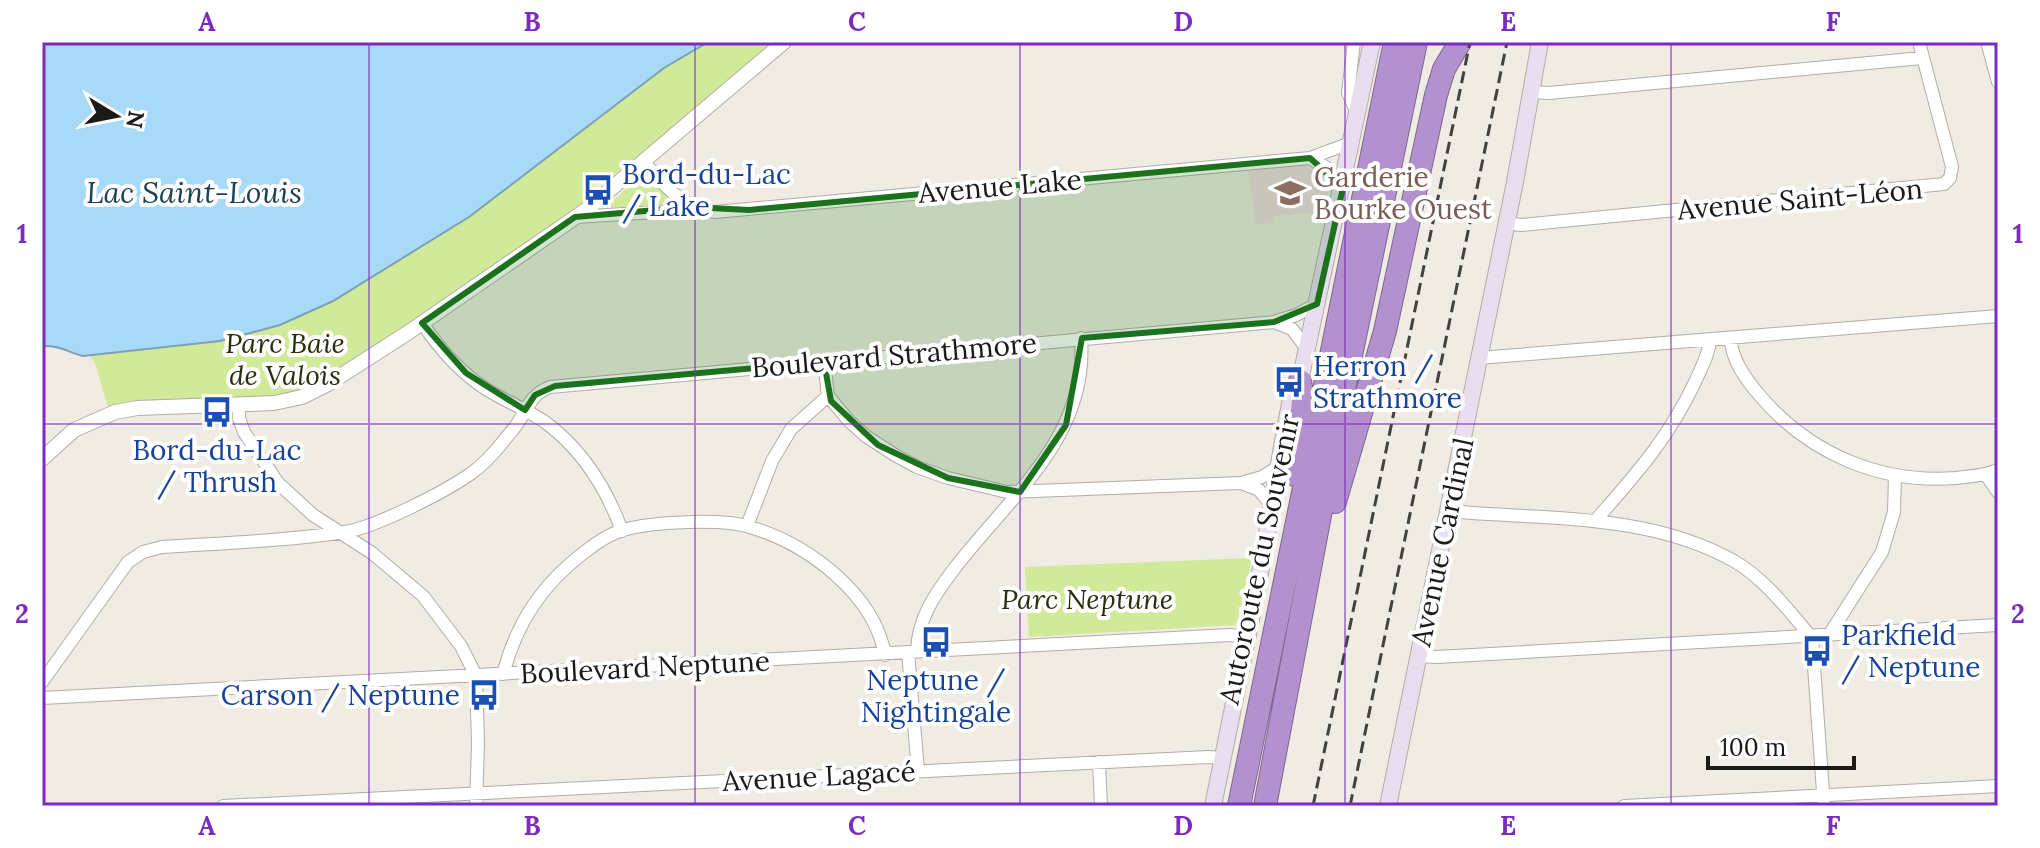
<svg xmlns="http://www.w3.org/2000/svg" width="2040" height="848" viewBox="0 0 2040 848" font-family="Lora,serif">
  <rect width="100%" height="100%" fill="#f0ebe3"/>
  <!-- education -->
  <path fill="#f3dae4" d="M1305,165L1322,171L1327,179L1329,190L1325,212L1273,216V223L1256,224L1248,171Z"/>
  <!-- green -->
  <path fill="#d0ea99" d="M708,42H773L631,163L607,180L602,177L596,178L593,185L597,189L591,197C520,247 451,299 378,345C347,365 317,388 280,396L137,401L108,407L95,363L89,355L220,341L280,325L333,301L469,217L664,68Z
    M644,173L671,200L669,204L605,208Z
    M1252,558L1242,607H1238L1239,620L1236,625L1029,637L1025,567Z"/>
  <!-- water -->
  <path fill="#a8daf8" stroke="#7ea0b4" stroke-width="2" d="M42,42H708L664,68L469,217L333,301L280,325L220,341L83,356C68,352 58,345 42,346Z"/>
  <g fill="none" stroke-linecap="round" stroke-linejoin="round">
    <defs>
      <path id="minor" d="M1354,42L1348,93L1357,113
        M1987,42L1998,82
        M1530,92L1549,93L1922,58
        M1310,158L1327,168L1343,188
        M643,161C663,184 684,210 715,212L1310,158L1353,142
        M575,217L672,211L691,207
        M1507,223L1521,225L1944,184L1950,178L1952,167L1919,42
        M1274,322L1292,329L1307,349
        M422,323C439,348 461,373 486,389C505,401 526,409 545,422C583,450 606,487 622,531
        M1731,339C1731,360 1747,381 1761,397C1810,454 1881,484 1956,478C1971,476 1984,476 1998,470
        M1479,358L1998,316
        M824,361L828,396L849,421L867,437L895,455L917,467L948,478L1007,492L1241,483L1262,477L1278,467
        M239,405V418L244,432L278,483L313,515L372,553L423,596L461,646L476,676L478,743L476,806
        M1986,475L1998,492
        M1241,483L1259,490L1272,506
        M1447,511C1543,520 1647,512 1734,561C1765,579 1789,611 1812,638
        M1596,520C1637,473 1668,439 1695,382C1701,368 1709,355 1710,340
        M747,526L772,461L791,429L828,396
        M1829,635L1882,552L1894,512L1895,476
        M1812,638L1824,806
        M917,651C918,618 935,594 954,569C1009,497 1089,437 1081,338
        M908,652L918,771
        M1418,656L1437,657L1998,625
        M503,674C517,622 542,584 586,551C596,543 610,534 623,530C652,522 721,518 750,527C807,544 874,593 885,655
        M42,682L128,562L143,552L162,547C223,543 285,541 345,532C376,527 447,491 473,472C489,460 502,443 515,427C527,411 529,395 550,387L1274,322L1296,315L1317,304
        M42,698C438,678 834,658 1230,635L1247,637
        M1099,762L1101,806
        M223,806L1208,757L1222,758
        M1624,806L1998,786"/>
      <path id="tertiary" d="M42,459L74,430L115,412L137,408L274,403L302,397L328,384L409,332L586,210L784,42"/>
      <path id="secondary" d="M1213,806L1257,590L1286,424L1291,399L1300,381L1372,42
        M1388,806L1515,182L1540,42"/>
      <path id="motorway" d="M1295,475L1303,401L1300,381
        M1335,502L1385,331L1436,95L1444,69L1460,42
        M1239,806L1395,42
        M1265,806L1342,399L1416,42"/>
    </defs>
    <!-- minor casing -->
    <use href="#minor" stroke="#b2ada6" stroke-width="14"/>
    <!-- tertiary casing -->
    <use href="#tertiary" stroke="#b2ada6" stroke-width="16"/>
    <!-- secondary casing -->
    <use href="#secondary" stroke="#b2ada6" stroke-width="18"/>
    <!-- motorway casing -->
    <use href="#motorway" stroke="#7e678e" stroke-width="24"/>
    <!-- minor -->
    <use href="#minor" stroke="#fff" stroke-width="12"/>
    <!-- tertiary -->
    <use href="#tertiary" stroke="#fff" stroke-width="14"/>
    <!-- secondary -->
    <use href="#secondary" stroke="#e8def0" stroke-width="16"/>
    <!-- motorway -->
    <use href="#motorway" stroke="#b391ce" stroke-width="22"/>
    <!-- rail -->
    <path stroke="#44423e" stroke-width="3" stroke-dasharray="12 6" stroke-linecap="butt" d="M1313,806L1470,42
      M1350,806L1507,42"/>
  </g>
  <!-- marked area -->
  <path fill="#1c711c" fill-opacity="0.2" stroke="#1c711c" stroke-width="6" stroke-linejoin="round" d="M1310,158L1343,188L1317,304L1274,322L1082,338L1066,425L1020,492L948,478L878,445L831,401L824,362L555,386L535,395L525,410L466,373L422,323L575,217L691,207L749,210Z"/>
  <!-- grid -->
  <path fill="none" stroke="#7b2cbf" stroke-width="2" stroke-opacity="0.55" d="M369,42V806M695,42V806M1020,42V806M1345,42V806M1671,42V806M42,424H1998"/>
  <!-- icons -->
  <defs>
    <symbol id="bus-bare" viewBox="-9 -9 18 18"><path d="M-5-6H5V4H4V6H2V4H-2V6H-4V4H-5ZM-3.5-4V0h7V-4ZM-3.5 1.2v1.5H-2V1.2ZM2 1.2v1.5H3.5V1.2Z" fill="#1a4fb4" stroke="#fff" stroke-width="2.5" paint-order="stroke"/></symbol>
    <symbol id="school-bare" viewBox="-9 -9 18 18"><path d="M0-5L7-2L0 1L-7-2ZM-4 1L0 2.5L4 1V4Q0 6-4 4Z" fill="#8d6e63" stroke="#fff" stroke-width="2.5" paint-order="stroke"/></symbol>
  </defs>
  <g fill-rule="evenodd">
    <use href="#bus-bare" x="576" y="168" width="44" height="44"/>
    <use href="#school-bare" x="1268" y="171" width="44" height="44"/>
    <use href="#bus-bare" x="1267" y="360" width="44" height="44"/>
    <use href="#bus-bare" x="195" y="390" width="44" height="44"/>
    <use href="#bus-bare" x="914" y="620" width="44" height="44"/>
    <use href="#bus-bare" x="1795" y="629" width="44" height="44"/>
    <use href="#bus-bare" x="462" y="673" width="44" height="44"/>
  </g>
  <g text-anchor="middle" stroke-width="8" stroke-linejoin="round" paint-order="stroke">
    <!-- transit labels -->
    <g font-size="28" fill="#164399" stroke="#fff" text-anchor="start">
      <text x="622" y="184">Bord-du-Lac<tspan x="622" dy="32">/ Lake</tspan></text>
      <text x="1313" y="376">Herron /<tspan x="1313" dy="32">Strathmore</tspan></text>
      <text x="217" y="460" text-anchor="middle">Bord-du-Lac<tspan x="217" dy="32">/ Thrush</tspan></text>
      <text x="1841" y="645">Parkfield<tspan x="1841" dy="32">/ Neptune</tspan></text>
      <text x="936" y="690" text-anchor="middle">Neptune /<tspan x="936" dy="32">Nightingale</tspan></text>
      <text x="460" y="705" text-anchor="end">Carson / Neptune</text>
    </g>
    <!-- education labels -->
    <g font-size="28" fill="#785e54" stroke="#fff" text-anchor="start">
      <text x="1314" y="187">Garderie<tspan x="1314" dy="32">Bourke Ouest</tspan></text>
    </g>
    <!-- street labels -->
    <g font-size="28" fill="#1b1a17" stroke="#fff">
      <text transform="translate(1000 186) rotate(-5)" y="10">Avenue Lake</text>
      <text transform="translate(1800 199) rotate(-5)" y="10">Avenue Saint-Léon</text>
      <text transform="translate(894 355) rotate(-5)" y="10">Boulevard Strathmore</text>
      <text transform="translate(1442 542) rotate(-78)" y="10">Avenue Cardinal</text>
      <text transform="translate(1259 559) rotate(-78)" y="10">Autoroute du Souvenir</text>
      <text transform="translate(645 667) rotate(-3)" y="10">Boulevard Neptune</text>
      <text transform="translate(819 776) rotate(-3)" y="10">Avenue Lagacé</text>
    </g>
    <!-- park labels -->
    <g font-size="28" font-style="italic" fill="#27300d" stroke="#fff">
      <text x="285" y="353">Parc Baie<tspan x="285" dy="32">de Valois</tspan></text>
      <text x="1087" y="609">Parc Neptune</text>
    </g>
    <!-- water labels -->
    <g font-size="30" font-style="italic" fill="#1b4256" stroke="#fff">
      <text x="194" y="203">Lac Saint-Louis</text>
    </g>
  </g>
  <!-- border -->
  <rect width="2040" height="848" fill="none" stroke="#ffffff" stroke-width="88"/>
  <!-- north arrow -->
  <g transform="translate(116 116) rotate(100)" stroke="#ffffff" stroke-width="6" paint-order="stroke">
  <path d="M0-6L14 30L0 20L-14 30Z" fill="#1b1a17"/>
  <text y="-12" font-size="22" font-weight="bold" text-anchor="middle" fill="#1b1a17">N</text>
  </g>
  <!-- scale -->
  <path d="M1708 756v12h146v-12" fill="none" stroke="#1b1a17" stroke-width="4"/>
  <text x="1720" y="756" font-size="24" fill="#1b1a17" stroke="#ffffff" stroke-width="6" paint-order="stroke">100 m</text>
  <rect x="44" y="44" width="1952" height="760" fill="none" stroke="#7b2cbf" stroke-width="3"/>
  <g font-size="26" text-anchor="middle" font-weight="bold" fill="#7b2cbf">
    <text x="207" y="31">A</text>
    <text x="532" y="31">B</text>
    <text x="857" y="31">C</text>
    <text x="1183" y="31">D</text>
    <text x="1508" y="31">E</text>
    <text x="1833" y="31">F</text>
    <text x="22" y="243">1</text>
    <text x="2018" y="243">1</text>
    <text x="22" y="623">2</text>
    <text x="2018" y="623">2</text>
    <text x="207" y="835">A</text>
    <text x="532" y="835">B</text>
    <text x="857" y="835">C</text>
    <text x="1183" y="835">D</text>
    <text x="1508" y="835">E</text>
    <text x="1833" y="835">F</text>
  </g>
</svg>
